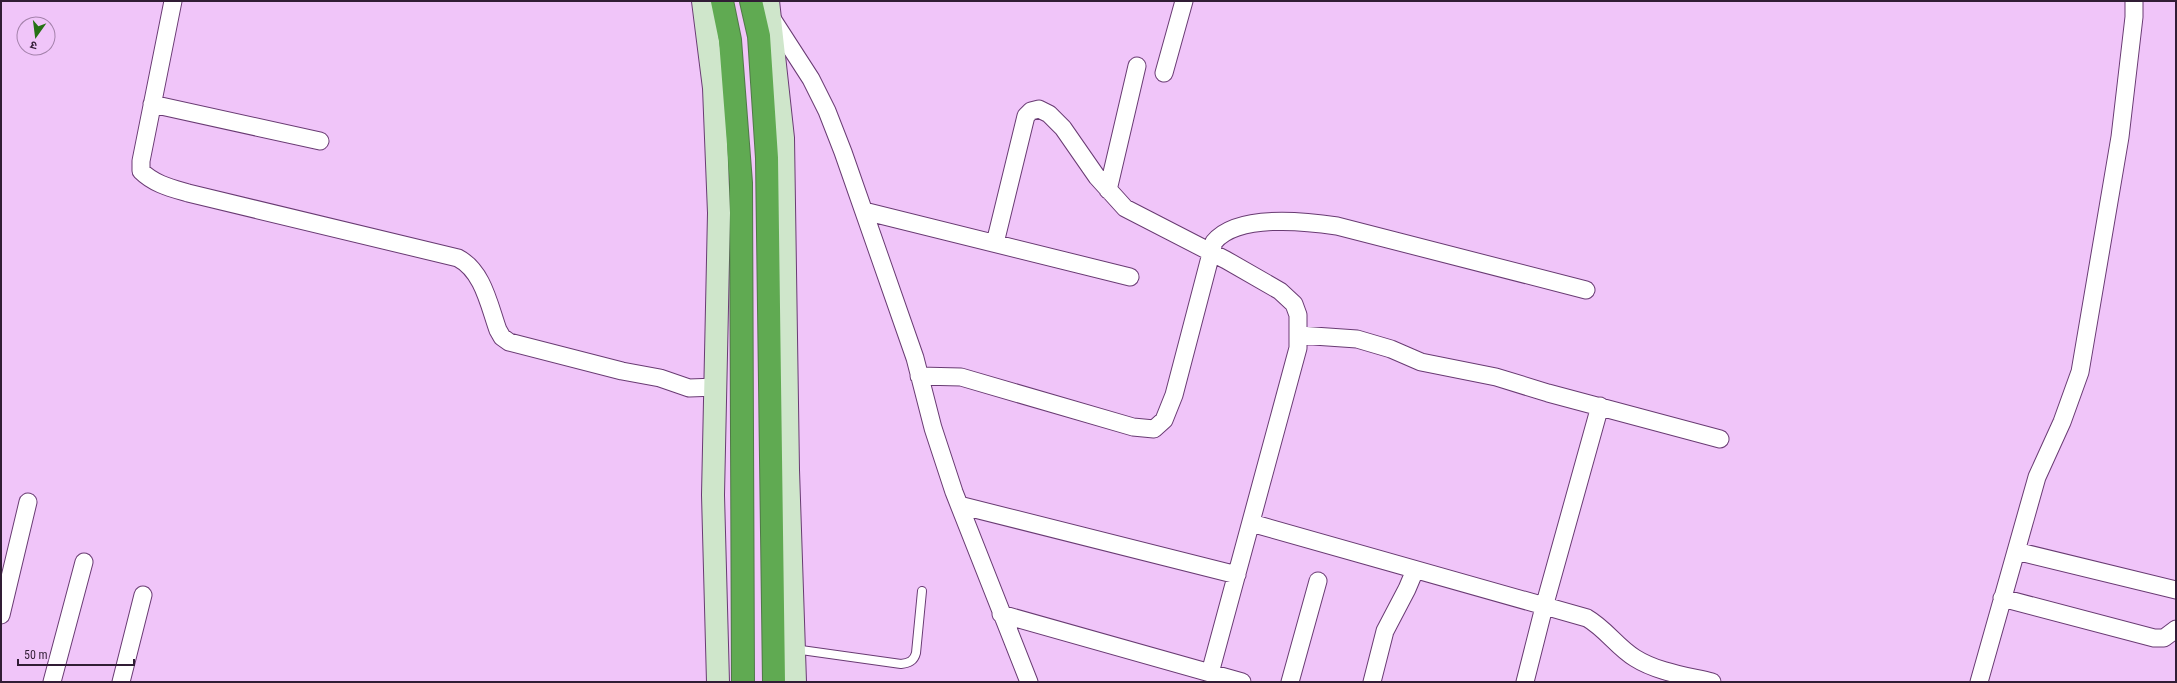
<svg xmlns="http://www.w3.org/2000/svg" width="2177" height="683" viewBox="0 0 2177 683" font-family="'Roboto Condensed','Noto Sans Devanagari',sans-serif">
  <rect width="100%" height="100%" fill="#f0c5f9"/>
  <g fill="none" stroke-linecap="round" stroke-linejoin="round">
    <defs>
      <path id="lane" d="M794,649L901,664C909,663 914,661 916,653L922,591"/>
      <path id="street" d="M173,1L141,161V171C154,184 171,188 188,193L458,258C483,271 489,305 498,330L502,337L509,342L622,371L660,378L689,388L717,387
        M771,17L811,79L827,111L843,152L915,358L933,428L954,492L1029,682
        M1164,73L1184,1
        M152,104L320,141
        M1108,190L1137,66
        M864,211L1130,277
        M995,243L1026,116L1031,111L1039,109L1049,114L1063,128L1097,177L1125,208L1226,260L1280,291L1294,304L1298,315V348L1210,673
        M1299,335L1357,339L1391,349L1421,362L1496,377L1548,393L1720,439
        M919,376L961,377L1133,427L1154,429L1164,420L1174,395L1214,242C1237,214 1304,221 1337,226L1586,290
        M959,505L1237,575
        M1251,523L1587,618C1606,629 1617,647 1635,658C1657,672 1687,676 1712,682
        M2016,551L2176,590
        M2002,598L2154,638H2164L2176,629
        M1001,614L1242,682
        M1,615L28,502
        M52,682L84,562
        M121,682L143,595
        M1290,682L1318,581
        M1372,682L1385,631L1407,589L1415,570
        M1525,682L1544,607L1600,406
        M1979,682L2037,477L2062,422L2080,372L2120,137L2134,17V1"/>
      <path id="secondary" d="M703,1L714,88L719,213L713,495L718,682
        M768,1L783,138L788,470L795,682"/>
      <path id="highway" d="M722,1L730,40L741,183L743,682
        M751,1L759,36L767,158L774,682"/>
    </defs>
    <!-- lane casing -->
    <use href="#lane" stroke="#693b73" stroke-width="10"/>
    <!-- street casing -->
    <use href="#street" stroke="#693b73" stroke-width="19"/>
    <!-- secondary casing -->
    <use href="#secondary" stroke="#693b73" stroke-width="24"/>
    <!-- highway casing -->
    <use href="#highway" stroke="#507948" stroke-width="24"/>
    <!-- lane -->
    <use href="#lane" stroke="#fff" stroke-width="8"/>
    <!-- street -->
    <use href="#street" stroke="#fff" stroke-width="17"/>
    <!-- secondary -->
    <use href="#secondary" stroke="#cfe6cb" stroke-width="22"/>
    <!-- highway -->
    <use href="#highway" stroke="#60aa52" stroke-width="22"/>
  </g>
  <!-- border -->
  <rect width="2177" height="683" fill="none" stroke="#311d35" stroke-width="4"/>
  <!-- north arrow -->
  <g transform="translate(36 36) rotate(194)"><circle r="19" fill="#f0c5f9" stroke="#a482ab"/>
  <path d="M0-3L7 15L0 10L-7 15Z" fill="#257114"/>
  <text y="-6" font-size="11" font-weight="bold" text-anchor="middle" fill="#311d35">उ</text>
  </g>
  <!-- scale -->
  <path d="M18 659v6h116v-6" fill="none" stroke="#311d35" stroke-width="2"/>
  <text x="24" y="659" font-size="12" fill="#311d35" stroke="#f0c5f9" stroke-width="3" paint-order="stroke">50 m</text>
</svg>
